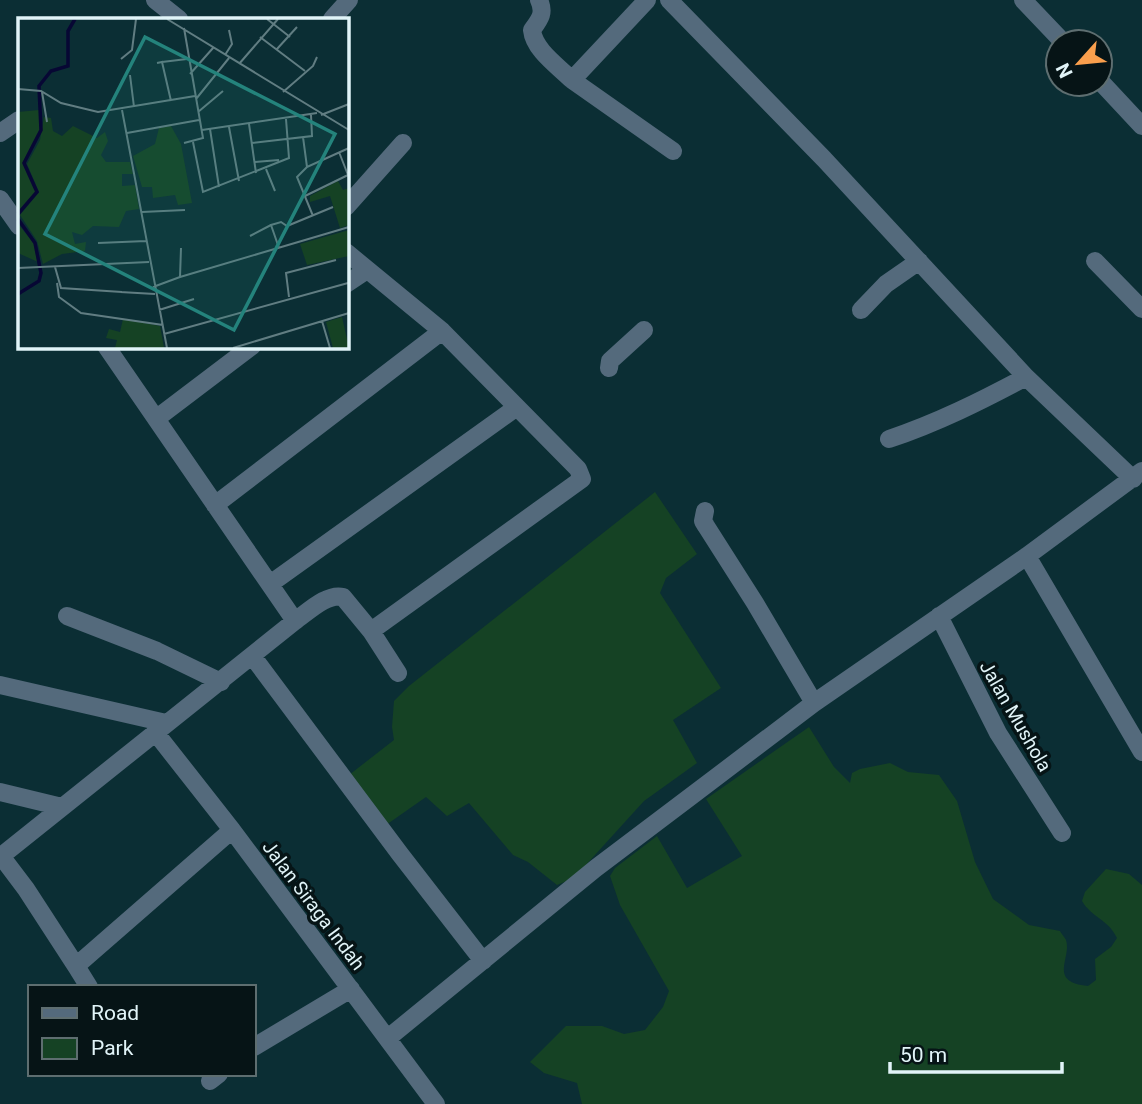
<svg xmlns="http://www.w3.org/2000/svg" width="1142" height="1104" viewBox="0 0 1142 1104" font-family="Roboto,sans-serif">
  <rect width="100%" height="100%" fill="#0b2e34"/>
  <!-- green -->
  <path fill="#154224" d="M655,492L697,554L666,578L660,593L721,688L673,720L697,763L644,801L574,878L557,885L528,862L513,855L469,803L447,816L426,797L386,825L349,775L394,740L392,727L394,701L409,686Z
    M809,727L834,767L850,783L852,773L860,769L890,763L908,772L939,775L957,801L975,862L993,899L1029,925L1060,931C1061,933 1065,938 1066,940C1072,958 1047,982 1088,986L1096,980L1095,959L1111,947L1117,938C1108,919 1092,918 1082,901L1085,892L1106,869L1129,874L1142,885V1104H582L577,1083L544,1073L530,1062L566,1026H602L624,1034L645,1030L663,1007L669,991L620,905L610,876L615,868L657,836L687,888L742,856L706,799Z"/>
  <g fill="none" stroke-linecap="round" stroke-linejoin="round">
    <!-- minor -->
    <path stroke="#546a7c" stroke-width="18" d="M155,0L179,19
      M539,0C545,13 540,19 532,30C534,50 558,66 572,80L647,0
      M669,0L824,159L1026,377
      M1023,0L1063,42
      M332,19L349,0
      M572,80L673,151
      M1100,81L1142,126
      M0,133L19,120
      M0,199L19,226
      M346,207L403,143
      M346,252L442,331L578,469L582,479L371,631
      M1095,261L1142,309
      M346,284L367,270
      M861,310L886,284L919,261
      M106,346L295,621
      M609,368L610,361L644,330
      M157,418L252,346
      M889,439C937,423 981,401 1026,377L1133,479
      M215,505L442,331
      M705,511L703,521L706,526L755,603L814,703
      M1027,556L1142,752
      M270,584L517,407
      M67,616L157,651L221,682
      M939,616L998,733L1062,833
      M253,657L400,854L483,961
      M0,685L166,723
      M155,732L232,830L436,1104
      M0,792L62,807
      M1,856L26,889L76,966
      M0,857L295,621C308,612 327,593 343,597L371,631L398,673
      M89,987L76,966L232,830
      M388,1038L596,868L690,797L814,703L1027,556L1142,471
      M254,1047L351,989
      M210,1081L219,1074"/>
  </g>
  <g text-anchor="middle" stroke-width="7" stroke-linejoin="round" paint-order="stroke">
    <!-- street labels -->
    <g font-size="19" fill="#e1f4f8" stroke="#061416">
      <text transform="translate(1016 716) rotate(60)" y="7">Jalan Mushola</text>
      <text transform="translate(314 905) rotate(53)" y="7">Jalan Siraga Indah</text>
    </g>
  </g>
  <!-- overview -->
  <g transform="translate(18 18)">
    <rect width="331" height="331" fill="#0b2e34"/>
    <path d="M21,92L22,112L5,145L18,174L0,194V94ZM26,99L33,100L35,113L44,118L55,108L79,120L87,114L90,123L83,137L88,144H112L115,156H104V168L117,167L121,191L108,193L101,209L75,208L64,217L54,214L57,226L68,224L67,233L44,236L25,246L19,223L2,197L21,174L9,146L22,122ZM153,108L163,126L174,185L160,187L157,177L135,180L134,169H124L115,138L137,126L141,110ZM320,163L325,172L331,170V207L322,210L312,178L292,184V178ZM0,206L16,225L20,244L0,235ZM331,212V238L289,247L282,226ZM324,299L331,330H315L308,304ZM105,301L142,308L146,330H97L99,322L88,320L91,311L102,314Z" fill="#154224"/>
    <path fill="none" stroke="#070734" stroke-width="3.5" d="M0,196L19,174L6,145L23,112L21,68L33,53L50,48V13L57,1M0,201L17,225L23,255L21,263L0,276"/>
    <path fill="none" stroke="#617d82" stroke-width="2" d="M149,1L331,112M249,1L272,19M166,10L185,120L166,125M242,19L287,53M259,31L279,9M207,37L214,26L211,12M103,41L114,32L118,1M144,44L169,41M139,45L144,44L153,83M221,46L260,1M172,56L195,30M112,57L116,89M0,71L23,73L43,85L80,94L177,78M24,74L29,104M265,74L295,48L299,39M178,81L211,40M104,92L149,330M180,94L205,73M303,97L331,86M231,106L238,155M211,109L221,163M192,111L201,169M184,112L299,95M109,115L181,102M285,119L289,149L331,130M175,124L185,174L271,140L268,101M234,125L294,118L293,97M321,134L330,157M237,144L261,142M289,149L279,159L295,198M248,151L257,173M287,178L330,157M124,194L167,192M232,218L253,207M80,225L128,223M261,230L253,207L263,204L269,208L315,189M37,249L43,270L104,274M0,250L131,244M162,259L331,209M39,265L41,279L63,295L145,307M135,269L162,259L163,230M102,274L137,276M271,279L268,255L318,242M141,292L176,281M304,303L312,330M146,316L330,265M215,330L331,295"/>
    <path fill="#24837c" fill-opacity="0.15" stroke="#24837c" stroke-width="3.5" d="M127,19L317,116L216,312L27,216Z"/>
    <rect width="331" height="331" fill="none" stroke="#e1f4f8" stroke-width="3.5"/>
  </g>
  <!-- legend -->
  <rect x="28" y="985" width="228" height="91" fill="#061416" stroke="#5e6e70" stroke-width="2"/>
  <rect x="42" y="1008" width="35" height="10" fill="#546a7c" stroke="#5e6e70" stroke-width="2"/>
  <text x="91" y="1020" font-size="21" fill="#e1f4f8">Road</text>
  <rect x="42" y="1038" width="35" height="21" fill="#154224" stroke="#5e6e70" stroke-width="2"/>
  <text x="91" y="1055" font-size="21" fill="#e1f4f8">Park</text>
  <!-- north arrow -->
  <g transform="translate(1079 63) rotate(243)"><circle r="33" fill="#061416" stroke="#5e6e70" stroke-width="2"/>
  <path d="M0-5L12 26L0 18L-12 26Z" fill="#f99f4d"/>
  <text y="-10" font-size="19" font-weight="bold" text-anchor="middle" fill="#e1f4f8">N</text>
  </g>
  <!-- scale -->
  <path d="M890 1062v10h172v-10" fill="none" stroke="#e1f4f8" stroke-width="3.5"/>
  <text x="900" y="1062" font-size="21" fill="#e1f4f8" stroke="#061416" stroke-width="5" paint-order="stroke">50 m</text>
</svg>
